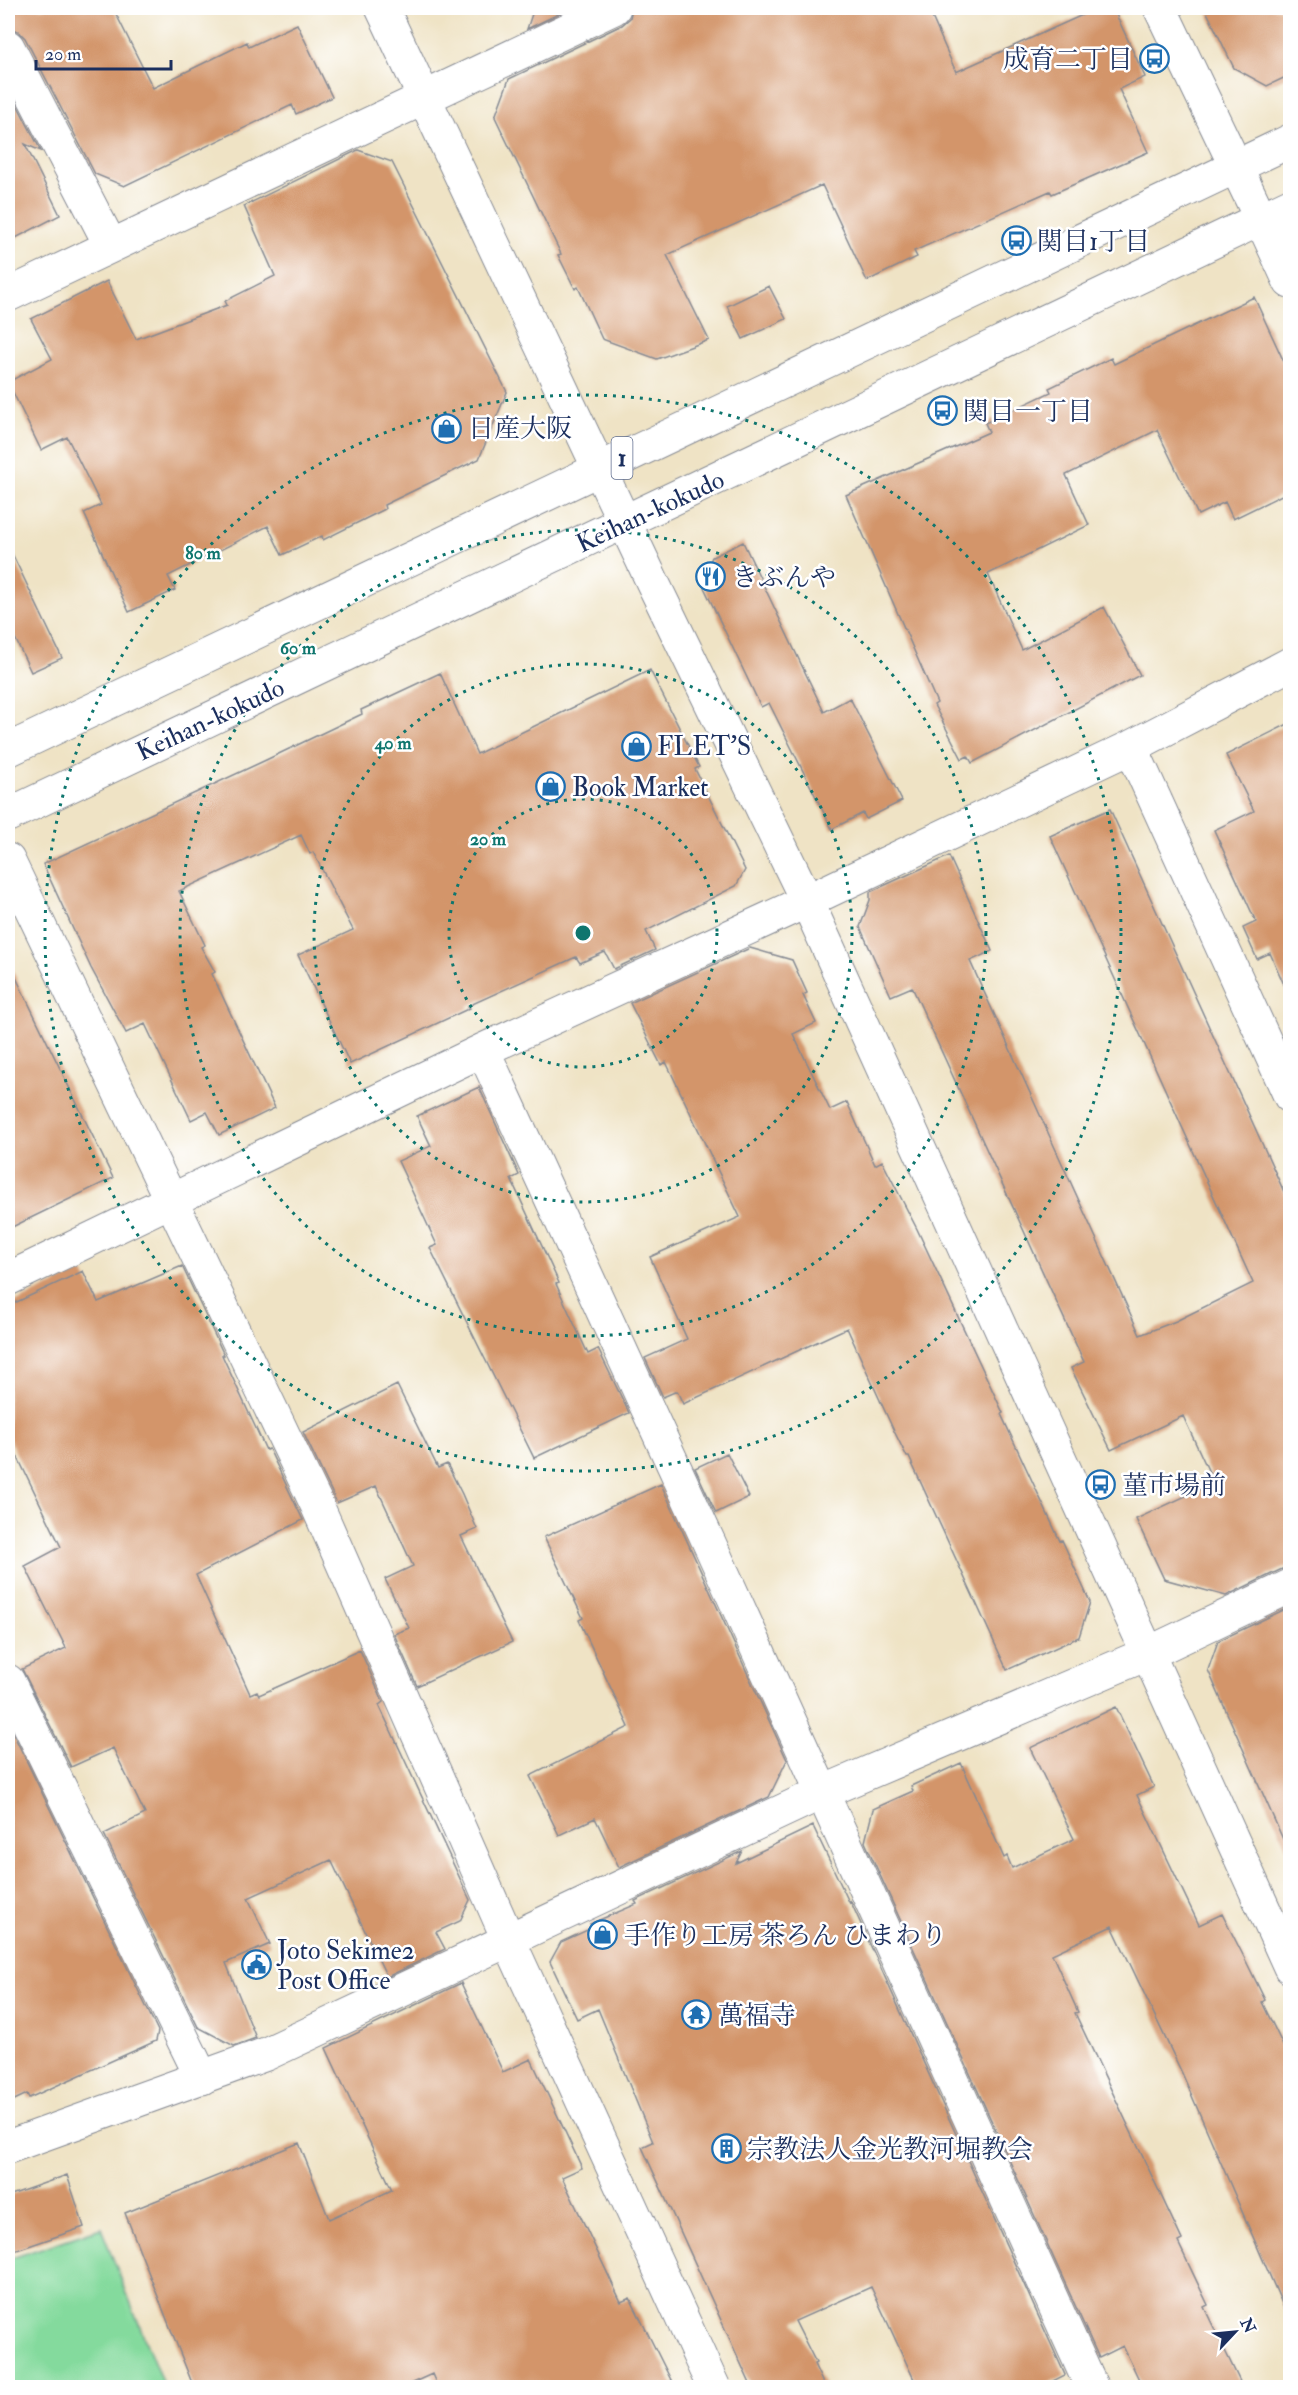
<svg xmlns="http://www.w3.org/2000/svg" width="1298" height="2395" viewBox="0 0 1298 2395" font-family="'IM FELL Double Pica','Noto Serif JP',serif">
  <rect width="100%" height="100%" fill="#fff"/>
  <filter id="ink" filterUnits="userSpaceOnUse"><feTurbulence type="fractalNoise" baseFrequency=".0167" numOctaves="2"/><feDisplacementMap in="SourceGraphic" scale="12" xChannelSelector="R" yChannelSelector="G"/><feConvolveMatrix kernelMatrix="1 2 1 2 8 2 1 2 1" color-interpolation-filters="sRGB"/></filter>
  <filter id="wash" filterUnits="userSpaceOnUse"><feTurbulence type="fractalNoise" baseFrequency=".008" numOctaves="4" result="noise"/><feDisplacementMap in="SourceGraphic" scale="24" xChannelSelector="R" yChannelSelector="G"/><feGaussianBlur stdDeviation="1.35" result="paint"/><feColorMatrix in="noise" values="0 0 0 0 0 0 0 0 0 0 0 0 0 0 0 0 0 1.4 0 .05"/><feComposite in="paint" operator="in"/></filter>
  <g filter="url(#wash)">
    <rect width="100%" height="100%" fill="#efe3c5"/>
    <!-- green -->
    <path fill="#84da9d" stroke="#50847e" stroke-width="1.5" d="M101,2228L164,2387H8V2257L9,2259Z"/>
    <g id="blocks">
      <!-- building -->
      <path fill="#d3956a" d="M8,8H113L153,88L247,42L249,47L297,24L332,97L296,114L292,105L124,186L95,174L25,38L18,31L8,28Z
        M534,8H571L527,29Z
        M632,8H928L956,72L1098,8H1113L1145,77L1119,89L1148,152L1052,194L1050,191L914,251L917,257L867,281L822,185L667,255L709,340L657,359L602,339L578,287L575,289L558,255L561,254L495,117L509,79L622,25L630,18Z
        M1205,8H1290V75L1267,86L1234,68Z
        M8,87L41,151L25,144L60,215L8,242Z
        M358,150L392,162L507,392L479,459L384,505L385,509L323,540L322,536L282,555L268,526L168,576L175,590L129,612L84,513L101,505L67,437L41,450L8,382L52,359L31,319L107,281L136,339L227,305L225,301L275,276L244,206Z
        M769,286L786,319L743,339L727,306Z
        M1254,297L1290,375V491L1233,519L1225,502L1198,515L1157,430L1066,475L1089,525L988,574L1022,650L1104,607L1140,675L972,763L968,756L962,759L934,705L937,703L846,495L989,432L985,423L1051,392L1049,388L1111,358L1114,364Z
        M743,542L824,712L850,698L902,801L866,819L863,813L832,829L769,703L761,707L701,581L712,557Z
        M8,545L62,658L31,672L8,623Z
        M650,670L699,767L695,769L745,870L736,886L646,931L655,950L614,969L605,952L580,963L576,957L468,1006L470,1008L350,1064L298,955L353,930L313,852L310,854L301,835L179,891L205,945L201,947L215,972L212,974L275,1108L219,1135L207,1112L191,1120L145,1024L126,1033L91,968L43,864L266,760L362,714L361,710L440,673L477,754Z
        M1290,723V998L1270,953L1257,959L1243,928L1256,922L1214,830L1254,811L1226,755Z
        M1110,809L1290,1205V1567L1282,1569L1226,1596L1164,1579L1136,1519L1214,1483L1183,1416L1111,1450L1071,1368L1084,1362L912,987L891,996L860,927L870,900V892L949,856L992,951L970,961L1140,1335L1176,1321L1253,1283L1050,836Z
        M750,948L792,960L807,993L803,995L816,1023L793,1034L830,1110L847,1102L875,1165L882,1161L917,1229L1003,1413L1001,1414L1060,1541L1062,1540L1090,1602L1079,1637L1007,1670L909,1457H907L894,1431L847,1328L683,1404L677,1391L663,1397L645,1358L687,1339L650,1257L740,1217L666,1062L661,1065L630,1003Z
        M8,961L113,1178L8,1229Z
        M479,1087L519,1175L511,1179L559,1283L556,1284L588,1354L598,1349L629,1413L534,1458L430,1248L437,1245L398,1161L431,1146L417,1116Z
        M182,1266L224,1355H222L266,1450L269,1449L303,1520L196,1575L250,1694L257,1691L259,1695L360,1650L383,1702L379,1705L470,1900L460,1921L436,1932L445,1949L387,1977L331,1860L248,1898L270,1944L226,1963L256,2038L234,2046L198,2027L104,1834L145,1814L113,1748L71,1767L22,1669L66,1648L25,1566L61,1547L8,1437V1306L83,1271L98,1302Z
        M397,1385L438,1468L447,1464L462,1494L477,1529L461,1536L512,1642L417,1686L394,1634L409,1628L385,1579L413,1566L376,1486L337,1503L303,1432Z
        M727,1453L749,1497L716,1513L695,1468Z
        M661,1484L787,1760L769,1797L619,1867L595,1818L559,1835L530,1776L629,1727L579,1620L583,1618L544,1537Z
        M1290,1607V1855L1208,1670L1218,1641Z
        M1116,1707L1154,1787L1137,1795L1199,1925L1222,1914L1245,1959L1265,2000L1262,2002L1290,2060V2322L1182,2073L1112,1926L1052,1954L1078,2012L1075,2013L1182,2240L1178,2242L1208,2305L1204,2307L1243,2388H1143L1123,2346L1099,2358L865,1842L873,1809L913,1791L911,1786L961,1763L1004,1858L1007,1856L1012,1868L1074,1839L1030,1748Z
        M8,1723L158,2031L156,2041L29,2098L27,2094L8,2103Z
        M813,1826L850,1904V1900L1065,2375L1039,2388H918L871,2287L795,2321L816,2363L814,2364L825,2388H752L642,2147L653,2142L598,2009L577,2019L550,1962L561,1942L592,1928L590,1924L637,1904L635,1901L742,1851L736,1863Z
        M461,1983L503,2072L531,2059L582,2168L562,2177L621,2302L630,2298L675,2388H438L432,2374L401,2388H194L125,2213L299,2143L329,2219L392,2190L326,2048Z
        M67,2175L84,2227L14,2251L8,2230V2196Z"/>
    </g>
  </g>
  <g filter="url(#ink)">
    <use href="#blocks" fill-opacity="0" stroke="#858992" stroke-width="1.5"/>
    <g fill="none" stroke-linecap="round" stroke-linejoin="round">
      <defs>
        <path id="street" d="M382,8L653,583L807,901L1290,1967
          M8,47L111,246
          M1261,219L1290,282
          M8,295L614,8
          M1131,747L1290,1096
          M8,860L317,1505L509,1941L714,2388
          M483,1050L711,1547L1092,2388
          M8,1279L483,1050L807,901L1131,747L1290,664
          M8,1681L202,2078
          M8,2147L266,2054L823,1792L1149,1653L1290,1586"/>
        <path id="primary" d="M1160,8L1261,219"/>
        <path id="highway" d="M8,750L1290,141
          M8,815L1290,205"/>
      </defs>
      <!-- street casing -->
      <use href="#street" stroke="#858992" stroke-width="35"/>
      <!-- primary casing -->
      <use href="#primary" stroke="#858992" stroke-width="35"/>
      <!-- highway casing -->
      <use href="#highway" stroke="#858992" stroke-width="35"/>
      <!-- street -->
      <use href="#street" stroke="#fff" stroke-width="33"/>
      <!-- primary -->
      <use href="#primary" stroke="#fff" stroke-width="33"/>
      <!-- highway -->
      <use href="#highway" stroke="#fff" stroke-width="33"/>
    </g>
  </g>
  <!-- distance rings -->
  <g fill="none" stroke="#0f766e" stroke-width="3" stroke-dasharray="3 6">
    <circle cx="583" cy="933" r="134"/>
    <circle cx="583" cy="933" r="269"/>
    <circle cx="583" cy="933" r="403"/>
    <circle cx="583" cy="933" r="538"/>
  </g>
  <!-- icons -->
  <defs>
    <symbol id="bus-ring" viewBox="-11 -11 22 22"><circle r="9.5" fill="#fff" stroke="#1f6fb2" stroke-width="1.5"/><path d="M-5-6H5V4H4V6H2V4H-2V6H-4V4H-5ZM-3.5-4V0h7V-4ZM-3.5 1.2v1.5H-2V1.2ZM2 1.2v1.5H3.5V1.2Z" fill="#1f6fb2"/></symbol>
    <symbol id="shop-ring" viewBox="-11 -11 22 22"><circle r="9.5" fill="#fff" stroke="#1f6fb2" stroke-width="1.5"/><path d="M-5-2.5h2.3a2.7 3.5 0 0 1 5.4 0H5L5.5 6h-11ZM-1.5-2.5h3a1.5 2.3 0 0 0-3 0Z" fill="#1f6fb2"/></symbol>
    <symbol id="restaurant-ring" viewBox="-11 -11 22 22"><circle r="9.5" fill="#fff" stroke="#1f6fb2" stroke-width="1.5"/><path d="M-5-6h1v4h1v-4h1v4h1v-4h1v5L-1.5 .5V6h-2V.5L-5-1ZM5-6V6H3V1.5H1.5Q1.5-4 5-6Z" fill="#1f6fb2"/></symbol>
    <symbol id="civic-ring" viewBox="-11 -11 22 22"><circle r="9.5" fill="#fff" stroke="#1f6fb2" stroke-width="1.5"/><path d="M-.6-6.5H3V-4.5H.6V-3L4-1V1h2V6H-6V1h2V-1L-.6-3ZM-1.2 2.5V6h2.4V2.5Z" fill="#1f6fb2"/></symbol>
    <symbol id="temple-ring" viewBox="-11 -11 22 22"><circle r="9.5" fill="#fff" stroke="#1f6fb2" stroke-width="1.5"/><path d="M0-6L5-2H3V0L6.5 2.5H4V6H1.5V3h-3V6H-4V2.5H-6.5L-3 0V-2H-5Z" fill="#1f6fb2"/></symbol>
    <symbol id="building-ring" viewBox="-11 -11 22 22"><circle r="9.5" fill="#fff" stroke="#1f6fb2" stroke-width="1.5"/><path d="M-4-6H4V6H1V3H-1V6H-4ZM-2.5-4.3h1.7v1.8h-1.7ZM.8-4.3h1.7v1.8H.8ZM-2.5-1h1.7V.8h-1.7ZM.8-1h1.7V.8H.8Z" fill="#1f6fb2"/></symbol>
  </defs>
  <g fill-rule="evenodd">
    <use href="#bus-ring" x="1138" y="42" width="33" height="33"/>
    <use href="#bus-ring" x="1000" y="224" width="33" height="33"/>
    <use href="#bus-ring" x="926" y="394" width="33" height="33"/>
    <use href="#shop-ring" x="430" y="412" width="33" height="33"/>
    <use href="#restaurant-ring" x="694" y="560" width="33" height="33"/>
    <use href="#shop-ring" x="620" y="730" width="33" height="33"/>
    <use href="#shop-ring" x="534" y="770" width="33" height="33"/>
    <use href="#bus-ring" x="1084" y="1468" width="33" height="33"/>
    <use href="#shop-ring" x="586" y="1918" width="33" height="33"/>
    <use href="#civic-ring" x="240" y="1948" width="33" height="33"/>
    <use href="#temple-ring" x="680" y="1998" width="33" height="33"/>
    <use href="#building-ring" x="710" y="2132" width="33" height="33"/>
  </g>
  <g text-anchor="middle" stroke-width="5" stroke-linejoin="round" paint-order="stroke">
    <!-- shield labels -->
    <rect fill="#fff" stroke="#5f6d8e" stroke-width="1.5" x="611.5" y="437" width="21" height="42" rx="4.5"/>
    <g font-size="24" font-weight="bold" fill="#1b2f5e">
      <text x="622" y="466">1</text>
    </g>
    <!-- poi labels -->
    <g font-size="26" fill="#1b2f5e" stroke="#fff" text-anchor="start">
      <text x="1133" y="68" text-anchor="end">成育二丁目</text>
      <text x="1037" y="250">関目1丁目</text>
      <text x="963" y="420">関目一丁目</text>
      <text x="468" y="437">日産大阪</text>
      <text x="732" y="586">きぶんや</text>
      <text x="657" y="755">FLET'S</text>
      <text x="572" y="796">Book Market</text>
      <text x="1122" y="1494">菫市場前</text>
      <text x="624" y="1944">手作り工房 茶ろん ひまわり</text>
      <text x="277" y="1959">Joto Sekime2<tspan x="277" dy="30">Post Office</tspan></text>
      <text x="718" y="2024">萬福寺</text>
      <text x="747" y="2158">宗教法人金光教河堀教会</text>
    </g>
    <!-- street labels -->
    <g font-size="26" fill="#1b2f5e" stroke="#fff">
      <text transform="translate(650 511) rotate(-25)" y="9">Keihan-kokudo</text>
      <text transform="translate(210 719) rotate(-25)" y="9">Keihan-kokudo</text>
    </g>
  </g>
  <circle cx="583" cy="933" r="9" fill="#0f766e" stroke="#fff" stroke-width="3"/>
  <g font-size="18" text-anchor="middle" font-weight="bold" fill="#0f766e" stroke="#fff" stroke-width="5" stroke-linejoin="round" paint-order="stroke">
    <text x="203" y="559">80 m</text>
    <text x="298" y="654">60 m</text>
    <text x="393" y="749">40 m</text>
    <text x="488" y="845">20 m</text>
  </g>
  <!-- margin -->
  <rect width="1298" height="2395" fill="none" stroke="#fff" stroke-width="30"/>
  <!-- north arrow -->
  <g transform="translate(1235 2332) rotate(64)" stroke="#ffffff" stroke-width="4.5" paint-order="stroke">
  <path d="M0-4.5L10 22L0 15L-10 22Z" fill="#1b2f5e"/>
  <text y="-9" font-size="16" font-weight="bold" text-anchor="middle" fill="#1b2f5e">N</text>
  </g>
  <!-- scale -->
  <path d="M36 60v9h135v-9" fill="none" stroke="#1b2f5e" stroke-width="3"/>
  <text x="45" y="60" font-size="18" fill="#1b2f5e" stroke="#ffffff" stroke-width="4.5" paint-order="stroke">20 m</text>
</svg>
